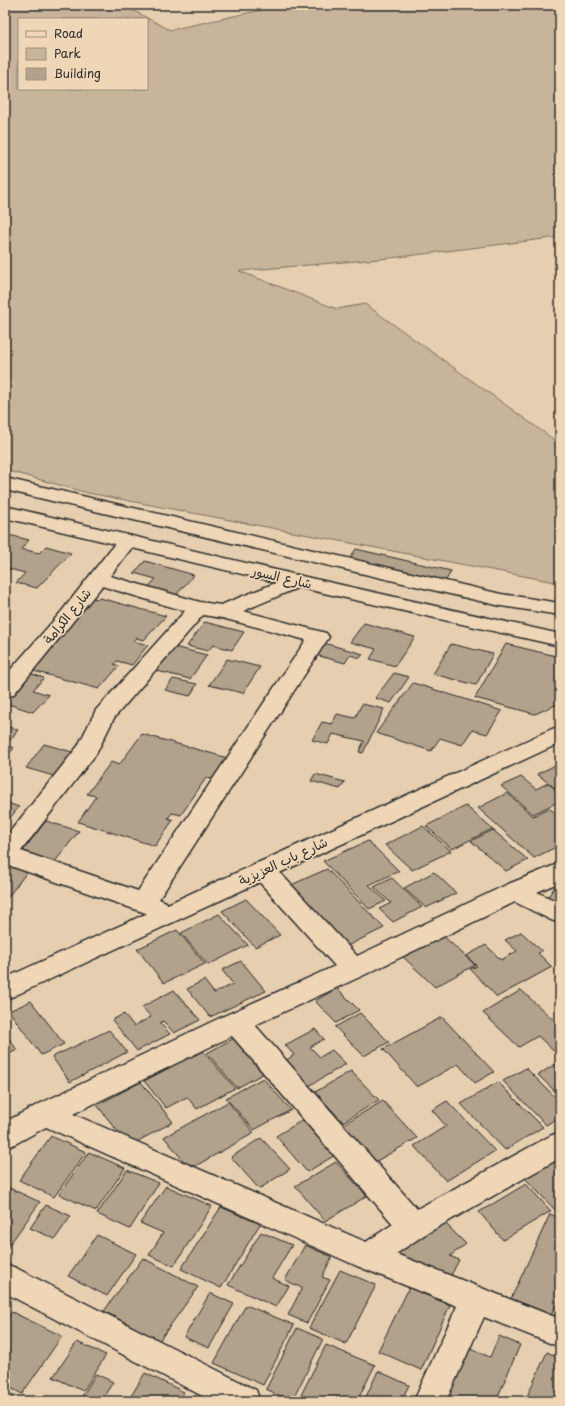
<svg xmlns="http://www.w3.org/2000/svg" width="565" height="1406" viewBox="0 0 565 1406" font-family="'Playpen Sans','Playpen Sans Arabic',sans-serif">
  <rect width="100%" height="100%" fill="#e6cfb0"/>
  <filter id="ink" filterUnits="userSpaceOnUse"><feTurbulence type="fractalNoise" baseFrequency=".025" numOctaves="2"/><feDisplacementMap in="SourceGraphic" scale="8" xChannelSelector="R" yChannelSelector="G"/><feConvolveMatrix kernelMatrix="1 2 1 2 8 2 1 2 1" color-interpolation-filters="sRGB"/></filter>
  <g filter="url(#ink)">
    <!-- green -->
    <path fill="#c8b49b" stroke="#7a7063" fill-rule="evenodd" d="M5,5H123L170,30L284,5H560V237L391,258L239,271L337,309L365,304L560,444V583L88,493L5,470ZM19,19H147V89H19Z"/>
    <!-- building -->
    <path fill="#b2a18b" stroke="#2b2b2b" d="M5,534L29,540L21,549L39,553L46,546L71,553L37,588L16,583L25,573L5,568Z
      M356,549L451,571L443,586L347,563Z
      M145,561L194,575L176,595L148,587L156,579L134,573Z
      M92,598L98,599L100,598L166,616L144,640L136,638L133,641L148,645L132,665L117,661L114,664L119,666L99,689L30,670Z
      M205,622L244,632L232,650L213,645L208,651L187,646Z
      M364,623L415,637L395,666L370,659L376,649L350,642Z
      M320,642L363,654L360,658L350,655L345,663L312,654Z
      M451,644L493,654L476,685L433,674Z
      M506,644L560,657V703L535,714L475,698Z
      M170,646L207,655L190,679L153,670Z
      M227,659L260,667L243,693L209,685Z
      M29,673L44,678L33,690L49,695L33,712L5,703V699Z
      M394,673L409,677L391,703L375,698Z
      M173,679L197,684L190,696L165,690Z
      M413,683L468,700L502,711L487,734L472,730L462,745L440,738L431,751L376,733Z
      M362,704L384,709L363,753L359,752L364,741L333,734L328,744L312,740L322,722L332,724L337,714L355,718Z
      M5,726L18,730L6,745L14,748L5,759Z
      M142,734L228,758L213,779L206,778L181,815L172,813L168,818L173,820L155,846L78,822L96,796L87,794L111,762L119,765Z
      M44,744L76,753L57,777L26,768Z
      M560,763V792L537,774Z
      M315,774L345,782L340,789L311,781Z
      M521,777L536,789L548,783L560,794V801L533,814L501,786Z
      M507,793L533,816L549,808L559,816H560V845L534,858L478,808Z
      M5,802L19,807L5,824Z
      M466,806L492,829L452,849L426,826Z
      M46,821L79,831L54,863L21,853Z
      M423,826L451,851L412,870L385,845Z
      M493,830L528,860L506,871L471,841Z
      M368,841L399,871L369,885L386,901L369,909L323,861Z
      M5,865L27,872L5,901Z
      M327,869L384,928L347,946L291,885Z
      M434,872L456,893L426,908L404,888Z
      M392,878L422,907L393,922L379,909L391,903L374,887Z
      M560,880V906L546,899Z
      M246,899L280,935L255,947L222,911Z
      M219,914L248,945L208,965L181,933Z
      M177,930L205,964L164,983L137,949Z
      M439,932L475,965L435,987L399,953Z
      M521,932L542,951L538,953L552,967L497,997L470,969L477,966L466,956L486,945L501,960L517,951L505,940Z
      M241,961L266,991L210,1017L187,989L204,980L214,993L233,984L222,970Z
      M337,988L359,1010L336,1023L315,1001Z
      M174,990L200,1020L174,1033L163,1021L160,1023L170,1034L137,1051L112,1020L124,1014L134,1026L151,1017L142,1007Z
      M521,990L560,1026V1054L558,1055L538,1036L519,1047L483,1013Z
      M31,1001L64,1044L41,1055L9,1011Z
      M360,1013L389,1042L364,1056L335,1027Z
      M442,1017L494,1072L475,1083L458,1064L417,1087L383,1049Z
      M315,1029L324,1039L310,1047L320,1057L332,1050L346,1064L302,1090L279,1065L294,1055L285,1045Z
      M109,1030L127,1052L70,1082L52,1057Z
      M5,1033L17,1050L5,1056Z
      M236,1037L266,1072L237,1088L207,1053Z
      M202,1050L235,1088L197,1109L187,1097L166,1108L144,1081Z
      M560,1061V1096L538,1075Z
      M526,1068L560,1102V1117L546,1125L503,1081Z
      M351,1071L379,1100L343,1122L315,1092Z
      M263,1078L291,1110L254,1130L226,1098Z
      M141,1082L173,1122L129,1146L97,1105Z
      M498,1082L543,1127L505,1150L461,1104Z
      M383,1101L417,1138L375,1162L342,1125Z
      M447,1101L495,1151L446,1181L414,1146L446,1126L432,1110Z
      M228,1102L254,1133L190,1169L164,1137Z
      M306,1118L337,1154L307,1172L276,1136Z
      M51,1136L86,1152L54,1197L19,1180Z
      M261,1138L290,1169L259,1189L231,1157Z
      M89,1152L125,1168L96,1211L59,1194Z
      M560,1156V1214H559L521,1174Z
      M336,1162L367,1196L325,1221L295,1186Z
      M127,1170L159,1183L130,1229L97,1214Z
      M526,1184L551,1211L503,1240L479,1212Z
      M5,1186L40,1202L5,1251Z
      M166,1186L212,1206L174,1266L149,1255L163,1233L140,1223Z
      M46,1205L71,1216L55,1239L30,1228Z
      M221,1207L260,1224L221,1288L181,1269Z
      M550,1214L560,1218V1295L550,1318L510,1301Z
      M438,1216L466,1244L450,1256L459,1260L445,1287L390,1262L405,1236Z
      M261,1232L292,1245L272,1278L289,1286L276,1307L228,1285Z
      M97,1235L136,1254L107,1296L68,1276Z
      M305,1245L332,1257L322,1277L330,1280L307,1323L288,1315L302,1288L285,1280Z
      M143,1258L198,1287L159,1341L104,1311Z
      M340,1270L376,1285L346,1344L309,1328Z
      M409,1288L450,1305L421,1370L378,1351Z
      M210,1293L234,1304L209,1348L184,1337Z
      M246,1305L294,1325L263,1385L214,1363Z
      M12,1312L62,1336L22,1394L5,1385V1374L8,1369L5,1367V1321Z
      M297,1328L323,1339L292,1401L266,1389Z
      M499,1336L520,1345L496,1401H457L439,1393L461,1345L490,1357Z
      M77,1342L106,1355L83,1391L53,1377Z
      M326,1345L375,1365L357,1401H298Z
      M547,1352L560,1358V1401H525Z
      M378,1371L409,1385L401,1401H364Z
      M145,1373L184,1392L179,1401H128Z
      M96,1374L113,1382L101,1401H79Z
      M5,1394L20,1401H5Z"/>
    <g fill="none" stroke-linecap="round" stroke-linejoin="round">
      <defs>
        <path id="street" d="M127,535L134,537L137,541L110,576L200,602L221,605L290,577L297,575L304,577L307,581L304,585L243,611L326,633L329,637L159,899L166,902L170,908L166,914L157,917L5,864V838L78,746L96,710L185,611L102,586L13,695L5,697V676L62,611L120,537ZM203,615L222,618L306,640L138,891L21,851L96,754L114,718Z
          M263,861L272,864L357,956L506,885L560,863V882L537,892L560,903V923L551,920L515,902L362,976L255,1025L417,1209L550,1136L560,1132V1158L424,1235L396,1254L560,1319V1347L484,1317L446,1401H414L457,1306L357,1266L46,1127L15,1144L5,1148V1122L35,1106L226,1015L335,966L254,876L251,870L254,864ZM232,1036L393,1224L366,1242L73,1114Z
          M5,1264L16,1268L256,1390L260,1401H212L5,1293Z"/>
        <path id="secondary" d="M5,478L501,594L560,603V615L501,606L5,490Z
          M5,506L297,575L560,634V646L297,587L5,518Z
          M560,727V743L14,996L5,999V978L552,729Z"/>
      </defs>
      <!-- street casing -->
      <use href="#street" stroke="#2b2b2b" stroke-width="3"/>
      <!-- secondary casing -->
      <use href="#secondary" stroke="#2b2b2b" stroke-width="3"/>
      <!-- street -->
      <use href="#street" fill="#eed6b6" fill-rule="evenodd"/>
      <!-- secondary -->
      <use href="#secondary" fill="#eed6b6" fill-rule="evenodd"/>
    </g>
  </g>
  <g text-anchor="middle" stroke-width="3.5" stroke-linejoin="round" paint-order="stroke">
    <!-- street labels -->
    <g font-size="13" fill="#2b2b2b" stroke="#eed6b6">
      <text transform="translate(282 577) rotate(13)" y="5">شارع السور</text>
      <text transform="translate(67 616) rotate(-51)" y="5">شارع الكرامة</text>
      <text transform="translate(283 861) rotate(-25)" y="5">شارع باب العزيزية</text>
    </g>
  </g>
  <!-- margin -->
  <rect width="565" height="1406" fill="none" stroke="#eed6b6" stroke-width="20"/>
  <rect x="10" y="10" width="545" height="1386" fill="none" stroke="#2b2b2b" stroke-width="1.5" filter="url(#ink)"/>
  <!-- legend -->
  <rect x="18" y="18" width="130" height="72" fill="#eed6b6" stroke="#a0927e"/>
  <rect x="26" y="31" width="20" height="6" fill="#eed6b6" stroke="#a0927e"/>
  <text x="54" y="38" font-size="12" fill="#2b2b2b">Road</text>
  <rect x="26" y="48" width="20" height="12" fill="#c8b49b" stroke="#a0927e"/>
  <text x="54" y="58" font-size="12" fill="#2b2b2b">Park</text>
  <rect x="26" y="68" width="20" height="12" fill="#b2a18b" stroke="#a0927e"/>
  <text x="54" y="78" font-size="12" fill="#2b2b2b">Building</text>
</svg>
